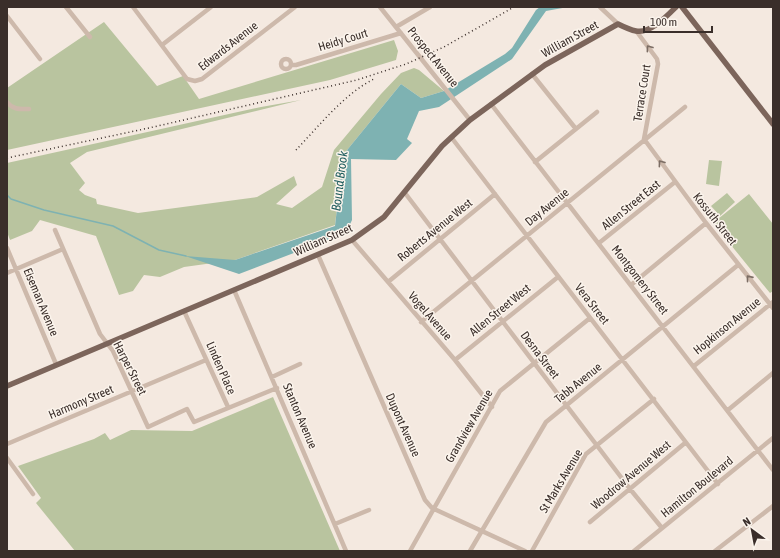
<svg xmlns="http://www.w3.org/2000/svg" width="780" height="558" viewBox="0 0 780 558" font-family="'Asap Condensed',sans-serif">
  <rect width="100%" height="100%" fill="#f4e9e0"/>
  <!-- green -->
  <path fill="#b9c49f" d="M104,22L157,86L183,76L199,99L394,40L398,51L396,60L330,80L7,150V88Z
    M414,68L419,70L444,91L421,98L401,84L343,155L335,225L235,260L184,267L160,277L144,275L133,291L119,295L96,236L40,220L32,231L10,240L7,232V163L261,107L301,100L87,152L70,163L85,183L79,190L85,195L96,199L97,204L138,213L257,197L294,176L297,185L276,204L292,208L322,187L334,150L381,94L401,73Z
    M709,160L722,161L719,186L706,184Z
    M727,193L735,202L720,216L711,206Z
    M749,194L773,224V291L770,293L713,223Z
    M273,397L340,551H75L36,503L41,498L18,466L94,439L105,433L110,440L131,430L192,431Z"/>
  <!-- water -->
  <path fill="#7eb2b2" d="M540,7H568L546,11L512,59L439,107L419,111L407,139L412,143L396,160L351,159L352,220L346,233L239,274L185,256L235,260L335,226L343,155L401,84L421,98L444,91L505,54L512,48L536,10Z"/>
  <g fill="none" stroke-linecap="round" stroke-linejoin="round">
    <!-- stream -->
    <path stroke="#7eb2b2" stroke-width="1.5" d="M7,195L11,199L44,210L113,226L159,250L186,256"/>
    <!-- minor -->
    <path stroke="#cdb9ab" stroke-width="4.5" d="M66,7L90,37
      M133,7L187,79L195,81L202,79L295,7
      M380,7L470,120
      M600,7L618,24
      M7,16L40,59
      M396,27L430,7
      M637,32L657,59L658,64L644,139L706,223L773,308
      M162,45L211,7
      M281 64a5 5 0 1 1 10 0a5 5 0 1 1-10 0Z
      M291,65H296L401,33
      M532,74L576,129
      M7,102C13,110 20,109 29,109
      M491,104L773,470
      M451,137L718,484
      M535,162L597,112
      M405,193L630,489L662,528
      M55,230L100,334L113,351L148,427L187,409L194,422L277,388
      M352,240L455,360L492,407
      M599,243L675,182
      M7,248L56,364
      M318,255L425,500L432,508L525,551
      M7,273L63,249
      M388,282L495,194
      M631,285L706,223
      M234,290L346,551
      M184,311L228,407
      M421,322L685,107
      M455,360L558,277
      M694,366L773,302
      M272,377L300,364
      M728,410L773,373
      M7,444L206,360
      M7,458L33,494
      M590,522L685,443
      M335,524L369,510
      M410,551L500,391L590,318
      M470,551L546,422L738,265
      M532,551L586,454L654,399
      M634,551L773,438
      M715,551L773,506"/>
    <!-- major -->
    <path stroke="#7c655b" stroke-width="5.5" d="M682,7L773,124
      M7,386L352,240L384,217L442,146L470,120L545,65L618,24C624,27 630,30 636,31C650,34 667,16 676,7"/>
    <!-- rail -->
    <path stroke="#3a2e2a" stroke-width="1.5" stroke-dasharray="1 3" stroke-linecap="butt" d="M296,150C318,127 345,93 374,79
      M7,158L149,128L357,80L406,64L444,47L514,7"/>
  </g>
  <!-- one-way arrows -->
  <defs><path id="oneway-chevron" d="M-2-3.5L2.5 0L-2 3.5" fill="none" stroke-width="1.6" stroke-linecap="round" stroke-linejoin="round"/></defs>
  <g stroke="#7c6d64">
    <use href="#oneway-chevron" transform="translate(649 48) rotate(-126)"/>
    <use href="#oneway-chevron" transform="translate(661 163) rotate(-126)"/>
    <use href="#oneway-chevron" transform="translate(749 278) rotate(-129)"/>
  </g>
  <g text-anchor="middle" stroke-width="3" stroke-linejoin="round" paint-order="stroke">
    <!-- street labels -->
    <g font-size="12" fill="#3a2e2a" stroke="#fbf4ec">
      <text transform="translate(570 39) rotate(-29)" y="4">William Street</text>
      <text transform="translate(343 40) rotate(-17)" y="4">Heidy Court</text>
      <text transform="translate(228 46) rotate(-38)" y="4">Edwards Avenue</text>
      <text transform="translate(433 57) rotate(51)" y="4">Prospect Avenue</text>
      <text transform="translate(642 93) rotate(-81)" y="4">Terrace Court</text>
      <text transform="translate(631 205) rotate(-39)" y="4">Allen Street East</text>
      <text transform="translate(547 207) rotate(-39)" y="4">Day Avenue</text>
      <text transform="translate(715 219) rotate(52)" y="4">Kossuth Street</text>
      <text transform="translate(435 230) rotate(-39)" y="4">Roberts Avenue West</text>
      <text transform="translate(323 240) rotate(-24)" y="4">William Street</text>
      <text transform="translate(640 280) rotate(52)" y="4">Montgomery Street</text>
      <text transform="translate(41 302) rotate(67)" y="4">Eiseman Avenue</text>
      <text transform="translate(592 304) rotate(52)" y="4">Vera Street</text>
      <text transform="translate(500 310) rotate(-39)" y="4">Allen Street West</text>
      <text transform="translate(430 316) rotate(49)" y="4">Vogel Avenue</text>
      <text transform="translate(727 326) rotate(-39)" y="4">Hopkinson Avenue</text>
      <text transform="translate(540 355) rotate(53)" y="4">Desna Street</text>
      <text transform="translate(130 368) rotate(63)" y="4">Harper Street</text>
      <text transform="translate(221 368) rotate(66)" y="4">Linden Place</text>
      <text transform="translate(578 383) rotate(-39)" y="4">Tabb Avenue</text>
      <text transform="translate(81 402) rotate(-23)" y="4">Harmony Street</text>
      <text transform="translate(300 416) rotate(67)" y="4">Stanton Avenue</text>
      <text transform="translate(403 425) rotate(66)" y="4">Dupont Avenue</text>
      <text transform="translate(469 426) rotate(-60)" y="4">Grandview Avenue</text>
      <text transform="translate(631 475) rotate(-40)" y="4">Woodrow Avenue West</text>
      <text transform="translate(561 481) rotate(-59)" y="4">St Marks Avenue</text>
      <text transform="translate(697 487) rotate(-39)" y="4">Hamilton Boulevard</text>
    </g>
    <!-- water labels -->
    <g font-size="13" font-style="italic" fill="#1e5c5d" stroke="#fbf4ec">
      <text transform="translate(339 181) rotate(-83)" y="5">Bound Brook</text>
    </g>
  </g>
  <!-- border -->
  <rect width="780" height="558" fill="none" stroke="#3a2e2a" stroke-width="16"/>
  <!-- north arrow -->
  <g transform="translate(752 530) rotate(328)" stroke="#fbf4ec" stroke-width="3" paint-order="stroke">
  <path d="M0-3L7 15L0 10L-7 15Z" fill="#3a2e2a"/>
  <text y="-6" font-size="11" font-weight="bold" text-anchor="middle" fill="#3a2e2a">N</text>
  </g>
  <!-- scale -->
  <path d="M644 26v6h68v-6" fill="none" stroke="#3a2e2a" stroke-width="2"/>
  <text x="650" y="26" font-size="12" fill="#3a2e2a" stroke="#fbf4ec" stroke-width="3" paint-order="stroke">100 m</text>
</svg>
